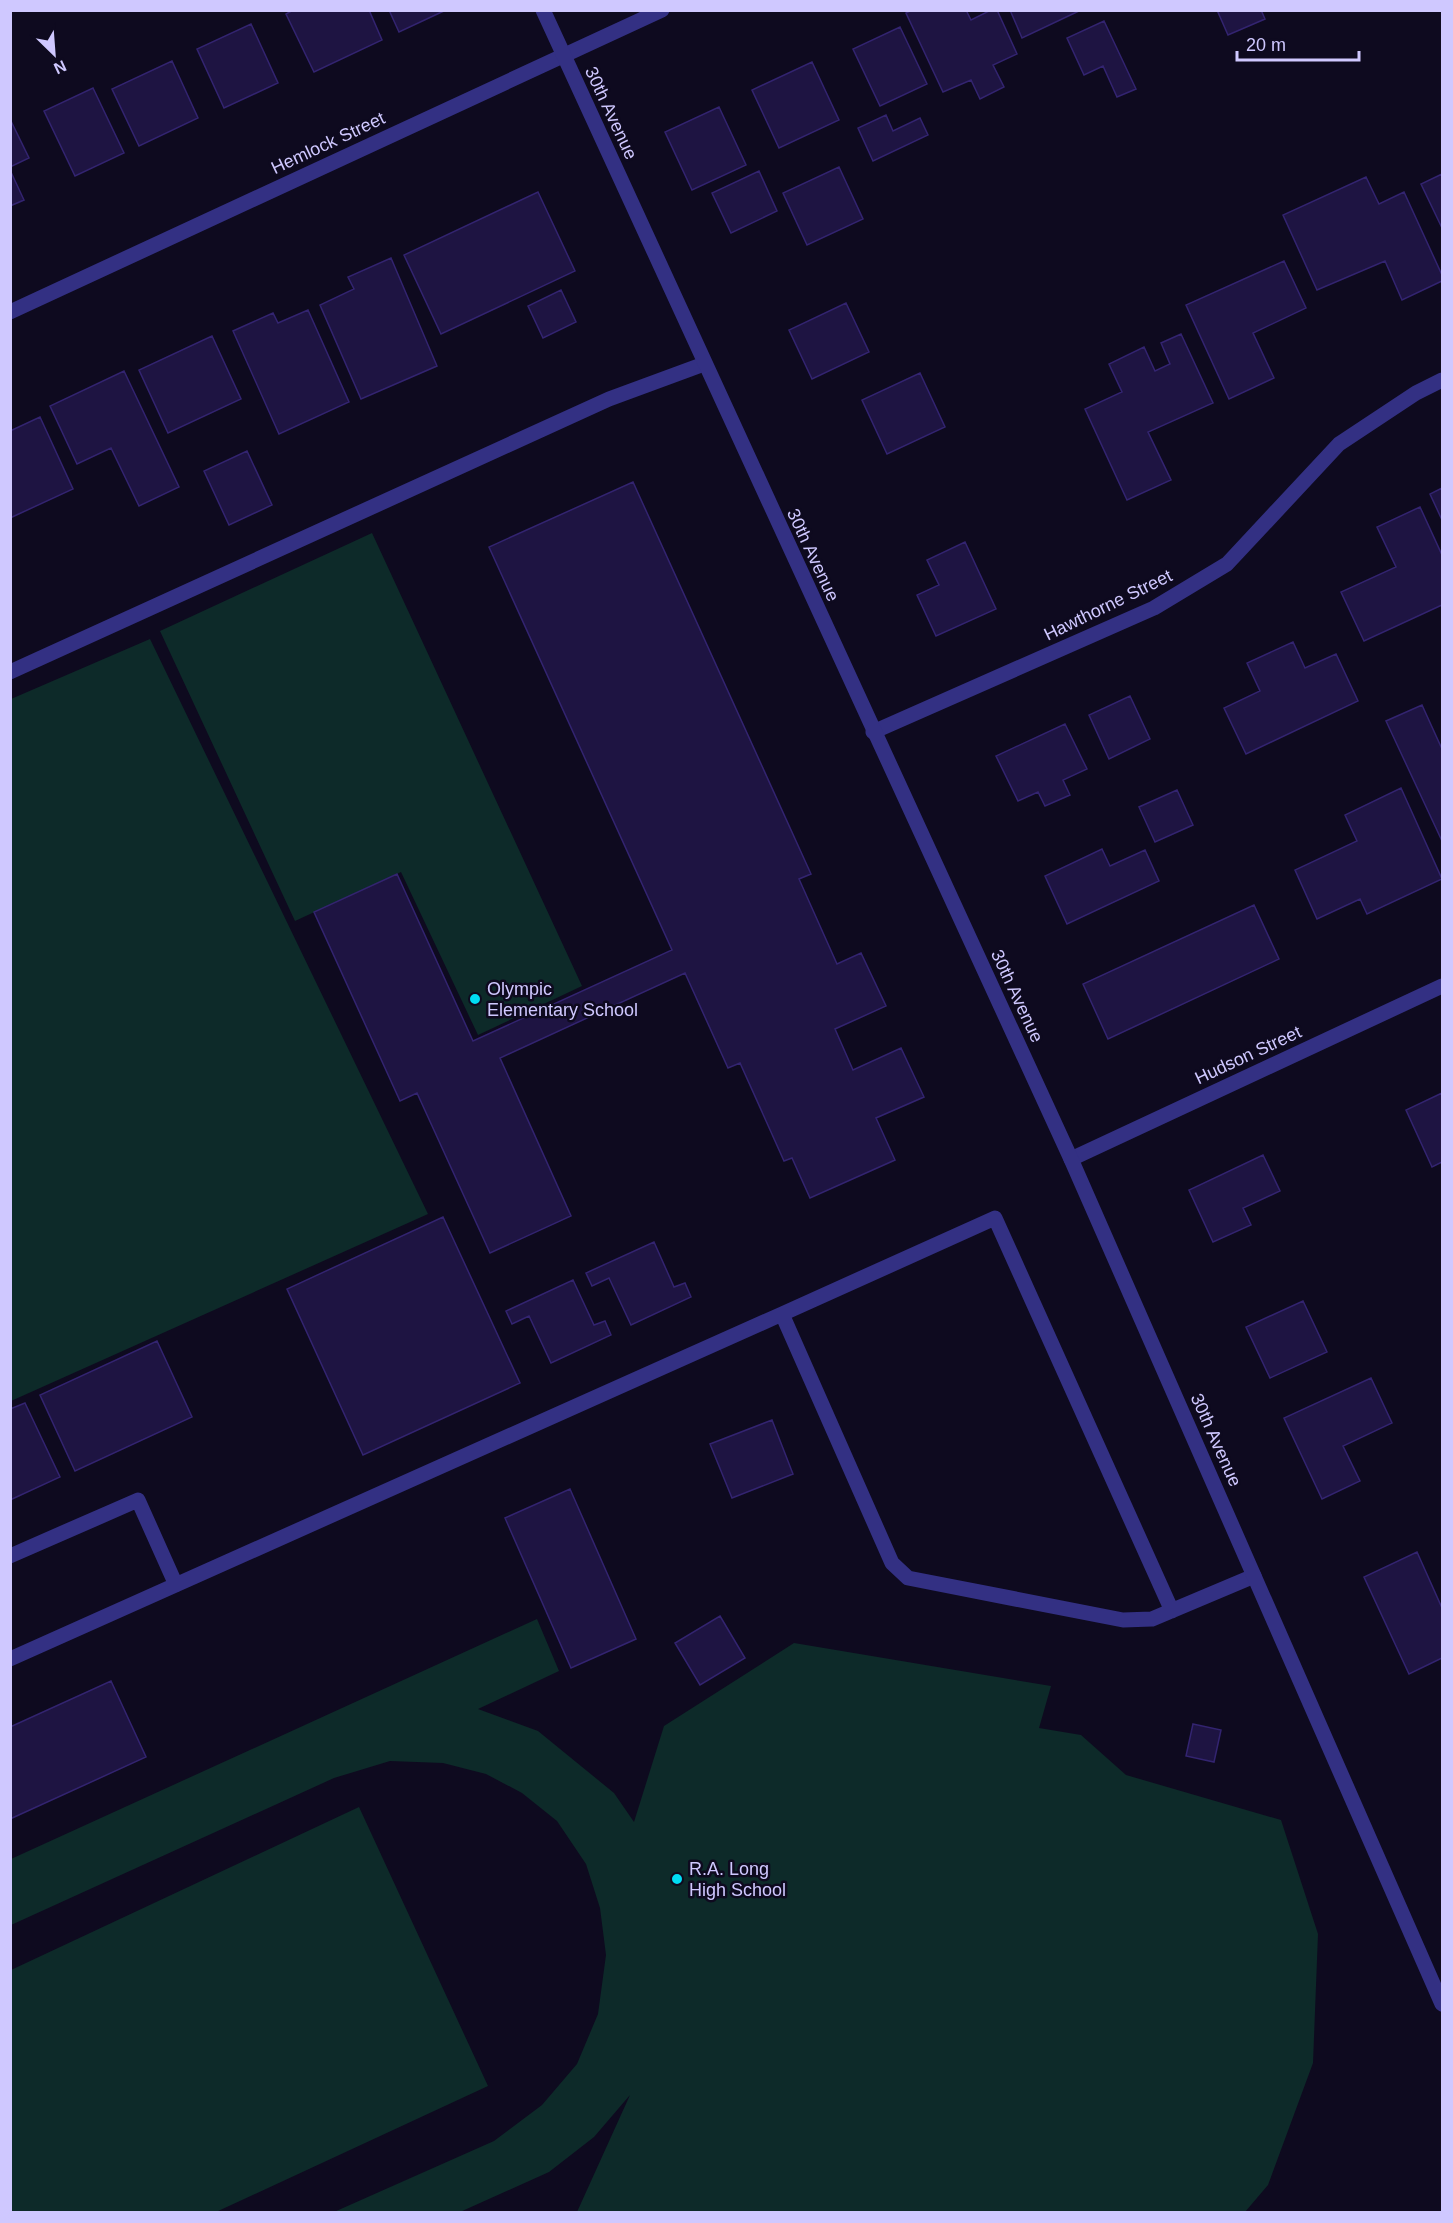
<svg xmlns="http://www.w3.org/2000/svg" width="1453" height="2223" viewBox="0 0 1453 2223" font-family="Helvetica,sans-serif">
  <rect width="100%" height="100%" fill="#0e0a1f"/>
  <!-- green -->
  <path fill="#0d2a29" d="M372,533L582,986L478,1035L401,872L295,921L160,631Z
    M150,639L428,1214L11,1401V699Z
    M537,1619L559,1671L478,1709L538,1731L614,1793L634,1822L664,1726L794,1643L1051,1686L1039,1728L1081,1735L1126,1775L1281,1820L1318,1934L1313,2063L1268,2185L1245,2212H577L630,2095L594,2137L549,2172L460,2212H334L494,2141L542,2105L577,2064L598,2014L606,1955L600,1908L586,1864L557,1821L522,1793L486,1774L443,1763L390,1761L334,1778L11,1925V1859Z
    M359,1807L488,2086L216,2212H11V1970Z"/>
  <!-- building -->
  <path fill="#1e1442" stroke="#332470" stroke-width="1.5" d="M293,10H369L382,40L314,72L286,14Z
    M389,10H446L399,32Z
    M912,10H966L971,20L991,10H997L1017,54L993,65L1004,87L980,99L971,80L943,92L906,13Z
    M1010,10H1078L1079,11L1022,38Z
    M1217,10H1261L1265,19L1228,35Z
    M1104,21L1136,89L1117,97L1103,66L1084,75L1067,38Z
    M251,24L278,83L224,108L197,49Z
    M900,27L927,84L880,106L853,49Z
    M172,61L198,118L139,146L112,89Z
    M812,62L839,120L779,148L752,90Z
    M93,88L124,153L75,176L44,111Z
    M719,107L746,165L692,190L665,132Z
    M886,115L893,131L920,118L928,135L873,161L858,128Z
    M10,119L29,158L10,167Z
    M839,167L863,219L807,245L783,193Z
    M10,170L24,200L10,206Z
    M759,171L777,211L731,233L712,193Z
    M1442,174V228L1421,184Z
    M1366,177L1379,204L1404,192L1442,275V281L1402,300L1385,261L1317,290L1283,215Z
    M538,192L575,271L441,334L404,255Z
    M391,258L437,366L361,399L320,305L354,289L348,277Z
    M1284,261L1306,308L1253,333L1274,378L1229,399L1186,305Z
    M561,290L576,322L543,338L528,306Z
    M846,303L869,352L812,379L789,330Z
    M308,310L349,402L279,434L233,331L273,313L278,323Z
    M1181,334L1213,403L1148,432L1171,480L1127,500L1085,409L1122,392L1109,364L1144,347L1155,371L1170,364L1161,343Z
    M212,336L241,399L168,433L139,370Z
    M124,371L179,487L139,506L111,448L77,464L50,406Z
    M920,373L945,427L887,454L862,400Z
    M40,417L73,489L10,518V431Z
    M247,451L272,505L229,525L204,471Z
    M633,482L811,874L799,879L837,964L861,953L886,1006L835,1029L853,1070L901,1048L924,1097L876,1118L895,1160L810,1198L792,1158L784,1161L740,1063L728,1068L685,973L500,1058L571,1216L490,1253L417,1093L400,1101L314,912L397,874L473,1041L672,950L489,547Z
    M1442,488V520L1430,494Z
    M1420,507L1442,555V605L1364,641L1341,592L1396,567L1377,527Z
    M965,542L996,609L936,636L917,595L939,585L927,560Z
    M1293,642L1305,668L1336,654L1358,701L1246,754L1224,708L1260,691L1247,663Z
    M1130,696L1150,739L1109,759L1089,715Z
    M1422,705L1442,749V841L1386,721Z
    M1065,724L1087,769L1063,780L1070,795L1045,806L1038,792L1018,801L996,756Z
    M1401,788L1442,879L1367,914L1360,899L1317,919L1295,870L1357,841L1345,815Z
    M1177,790L1193,825L1155,842L1139,807Z
    M1102,849L1110,866L1145,850L1159,881L1067,924L1045,876Z
    M1254,905L1279,959L1108,1039L1083,984Z
    M1442,1093V1162L1432,1167L1406,1110Z
    M1263,1155L1280,1191L1243,1208L1251,1225L1213,1242L1189,1190Z
    M443,1217L520,1383L363,1455L287,1289Z
    M654,1242L674,1287L685,1283L691,1297L631,1325L609,1278L592,1286L586,1273Z
    M573,1280L594,1325L605,1321L611,1335L551,1363L529,1316L512,1324L506,1311Z
    M1303,1301L1327,1352L1270,1378L1246,1327Z
    M157,1341L192,1417L75,1471L40,1395Z
    M1371,1378L1392,1423L1343,1446L1360,1481L1322,1499L1284,1418Z
    M25,1403L60,1477L10,1500V1409Z
    M772,1420L793,1474L732,1498L710,1444Z
    M570,1489L636,1639L571,1668L505,1518Z
    M1417,1552L1442,1608V1658L1409,1674L1364,1577Z
    M720,1616L745,1658L700,1685L675,1643Z
    M111,1681L146,1757L10,1819V1727Z
    M1193,1724L1221,1730L1214,1762L1186,1756Z"/>
  <g fill="none" stroke-linecap="round" stroke-linejoin="round">
    <!-- service -->
    <path stroke="#333083" stroke-width="15" d="M10,672L609,399L704,364
      M10,1556L138,1500L176,1585
      M1172,1611L995,1218L782,1314L892,1563L908,1578L1123,1620L1152,1619L1254,1576
      M10,1659L782,1314"/>
    <!-- minor -->
    <path stroke="#333083" stroke-width="15" d="M10,312L662,10
      M873,732L1154,608L1227,564L1339,444L1416,393L1442,380
      M1071,1159L1442,986"/>
    <!-- tertiary -->
    <path stroke="#333083" stroke-width="15" d="M543,10L1071,1159L1442,2004"/>
  </g>
  <!-- markers -->
  <g fill="#00dcf3" stroke="#0e0a1f" stroke-width="2">
    <circle cx="475" cy="999" r="6"/>
    <circle cx="677" cy="1879" r="6"/>
  </g>
  <g text-anchor="middle" stroke-width="5" stroke-linejoin="round" paint-order="stroke">
    <!-- street labels -->
    <g font-size="18" fill="#cfc8ff" stroke="#0e0a1f">
      <text transform="translate(611 113) rotate(65)" y="6">30th Avenue</text>
      <text transform="translate(328 143) rotate(-25)" y="6">Hemlock Street</text>
      <text transform="translate(813 555) rotate(65)" y="6">30th Avenue</text>
      <text transform="translate(1108 605) rotate(-26)" y="6">Hawthorne Street</text>
      <text transform="translate(1017 996) rotate(65)" y="6">30th Avenue</text>
      <text transform="translate(1248 1055) rotate(-25)" y="6">Hudson Street</text>
      <text transform="translate(1216 1440) rotate(66)" y="6">30th Avenue</text>
    </g>
    <!-- poi labels -->
    <g font-size="18" fill="#cfc8ff" stroke="#0e0a1f" text-anchor="start">
      <text x="487" y="995">Olympic<tspan x="487" dy="21">Elementary School</tspan></text>
      <text x="689" y="1875">R.A. Long<tspan x="689" dy="21">High School</tspan></text>
    </g>
  </g>
  <!-- border -->
  <rect width="1453" height="2223" fill="none" stroke="#cfc8ff" stroke-width="24"/>
  <!-- north arrow -->
  <g transform="translate(54 54) rotate(155)" stroke="#0e0a1f" stroke-width="4.5" paint-order="stroke">
  <path d="M0-4.5L10 22L0 15L-10 22Z" fill="#cfc8ff"/>
  <text y="-9" font-size="16" font-weight="bold" text-anchor="middle" fill="#cfc8ff">N</text>
  </g>
  <!-- scale -->
  <path d="M1237 51v9h122v-9" fill="none" stroke="#cfc8ff" stroke-width="3"/>
  <text x="1246" y="51" font-size="18" fill="#cfc8ff" stroke="#0e0a1f" stroke-width="4.5" paint-order="stroke">20 m</text>
</svg>
